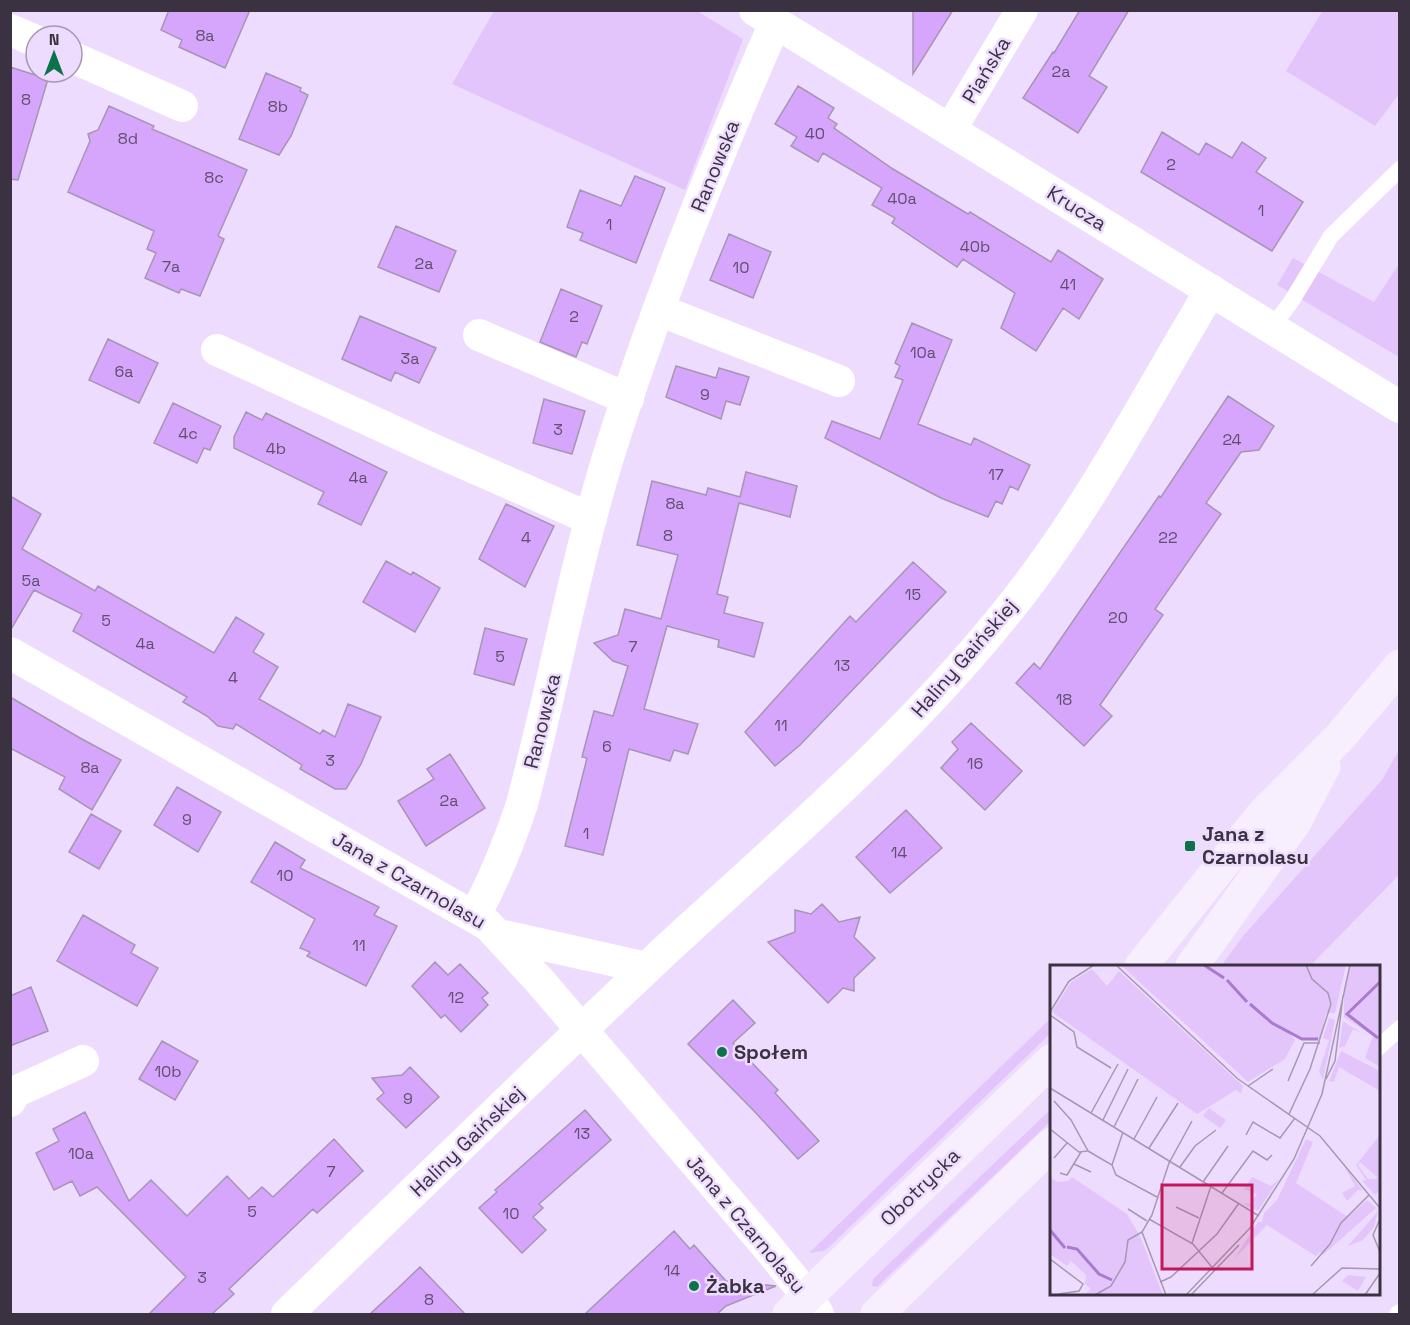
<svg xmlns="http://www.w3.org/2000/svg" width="1410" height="1325" viewBox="0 0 1410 1325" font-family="'Space Grotesk',sans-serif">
  <rect width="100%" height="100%" fill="#eedcfe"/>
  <!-- green -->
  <path fill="#e3c5fb" d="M1323,10L1399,11V94L1375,126L1286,71Z
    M494,11H697L743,39L685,190L452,84Z
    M1293,258L1374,302L1399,264V357L1277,285Z
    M1399,750V875L1310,966H1221L1243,936L1382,780Z
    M1051,1018V1033L828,1248L823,1251L809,1253Z
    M1051,1109V1121L880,1284L877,1287L872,1286L873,1279Z"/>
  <!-- building -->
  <path fill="#d6a6fc" stroke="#a695b5" stroke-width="1.5" d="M169,10H250L225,68L179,47L182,40L161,30Z
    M913,10H953L913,74Z
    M1080,10H1129L1089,76L1107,87L1078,133L1023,98L1053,52L1054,53Z
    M10,67L48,79L18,180L10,179Z
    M266,73L301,88L300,91L308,95L291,136L279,155L239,139Z
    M798,86L834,108L828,118L837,124L834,128L893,169L968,214L970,212L1051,262L1058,250L1103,279L1079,319L1063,308L1036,351L1001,328L1015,293L963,259L957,267L892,223L895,218L872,205L882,188L823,153L818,162L791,146L797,137L775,124Z
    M109,106L154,126L152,129L247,170L218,236L224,239L200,296L181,289L179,293L145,278L156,253L147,249L154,231L68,192L90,141L88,134L98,130Z
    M1162,132L1199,155L1206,143L1232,158L1242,142L1266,158L1256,172L1303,202L1272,251L1141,172Z
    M635,176L665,188L636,263L580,240L583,233L567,227L580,190L621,206Z
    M396,226L456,251L439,292L378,267Z
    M729,234L771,252L753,298L710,280Z
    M561,289L602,306L587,344L582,342L576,357L540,342Z
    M360,316L436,348L419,383L395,372L391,381L342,359Z
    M912,323L952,340L918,424L971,445L974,438L1030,465L1018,490L1010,486L1002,504L996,501L988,517L941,498L825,438L832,421L880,439L903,380L895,377L900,366L895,363Z
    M108,339L158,363L139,403L89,380Z
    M676,366L716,378L719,368L749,377L740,405L726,401L721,419L666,397Z
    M1228,396L1274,426L1259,450L1241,452L1206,503L1221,514L1155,609L1163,615L1100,705L1112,716L1084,746L1016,683L1034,663L1040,669L1159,496L1161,497Z
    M544,399L585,411L572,454L533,443Z
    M173,403L221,426L210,450L204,448L197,463L154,443Z
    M246,412L262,420L266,413L387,472L361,525L318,504L324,492L234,448V437Z
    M746,472L797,486L790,517L739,503L717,594L728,597L724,613L763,623L754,657L718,647L719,640L667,626L644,709L698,724L688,754L674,750L670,761L629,749L603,855L565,846L587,758L582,757L594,711L613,716L628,666L613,661L594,643L618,635L625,609L661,619L678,555L637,545L652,481L706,495L708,488L740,497Z
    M10,496L41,514L22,549L95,591L98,586L214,653L236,617L264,634L253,652L278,667L259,699L320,734L323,730L335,737L348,704L381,717L361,764L346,789H335L300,769L302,765L236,724L233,729L218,726L207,716L183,702L187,697L73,631L82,614L34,590L10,631Z
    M506,504L554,526L525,587L479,559Z
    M386,561L411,575L413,572L440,588L415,632L363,602Z
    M913,562L946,592L800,745L775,766L745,732L850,616L856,622Z
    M485,628L527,639L514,685L474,674Z
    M10,697L80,738L121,760L92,810L59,789L65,777L10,748Z
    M971,723L1022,771L985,810L941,768L958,749L952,742Z
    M450,754L485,808L426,846L398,801L434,779L427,769Z
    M177,787L221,812L198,852L154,825Z
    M906,810L942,848L890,893L856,857Z
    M91,814L121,831L99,869L69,852Z
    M275,842L305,860L300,868L379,907L374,915L397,926L366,986L307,956L310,952L300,948L315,919L251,882Z
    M822,904L839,922L860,917L854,937L875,958L854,978V991L843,988L828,1003L768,942L795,932V910L811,914Z
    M83,915L135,945L131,953L158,968L137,1006L57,961Z
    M435,962L448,975L460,964L488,993L482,998L488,1005L461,1032L445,1015L441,1018L412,986Z
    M31,987L48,1031L10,1046V996Z
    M733,1000L755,1023L733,1043L778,1090L775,1093L819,1141L798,1159L755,1112L688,1044Z
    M162,1041L198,1061L175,1100L139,1079Z
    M410,1067L439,1097L406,1128L377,1099L384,1093L372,1078L402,1075Z
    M585,1110L611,1140L539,1204L543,1208L533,1217L546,1230L522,1253L479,1208L497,1192L495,1190Z
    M85,1112L129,1201L151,1180L187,1216L227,1176L249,1199L262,1187L273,1197L334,1139L363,1171L317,1213L313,1209L229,1289L234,1294L212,1314H149L186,1277L97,1187L80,1196L72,1181L54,1190L36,1153L59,1141L53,1129Z
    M674,1231L690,1249L694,1245L726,1281L776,1286L726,1306L717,1314H585Z
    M420,1267L465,1314H370L397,1289Z"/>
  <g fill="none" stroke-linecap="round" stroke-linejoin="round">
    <!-- lane -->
    <path stroke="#fff" stroke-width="16" d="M1272,327L1291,302L1331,236L1400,169
      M1378,1048L1400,1028
      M1397,1314L1400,1312"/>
    <!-- street -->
    <path stroke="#fff" stroke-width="32" d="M755,10L1400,407
      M10,30L36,41
      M72,57L182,106
      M950,130L1022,10
      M659,310L839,381
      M479,335L628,399
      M217,350L434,450L591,519
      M10,653L488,925L538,979L766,1245L808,1297L818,1314
      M474,917C494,880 509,843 522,804C553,687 574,567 610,451C656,305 714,163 775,23
      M499,935L647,968
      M10,1101L15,1092L83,1061
      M287,1314C414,1192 540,1068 669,947C783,842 903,740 1001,619C1084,519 1144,401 1211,290"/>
    <!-- secondary -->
    <path stroke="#f7effd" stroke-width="33" d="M1141,966L1263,814L1339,738L1400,666
      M1192,966L1295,822L1324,766
      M789,1314L1052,1060
      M877,1314L1052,1144"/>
  </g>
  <!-- markers -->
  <g fill="#0c724a" stroke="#eedcfe" stroke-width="2">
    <rect x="1184" y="840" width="12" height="12" rx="3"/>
    <circle cx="722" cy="1052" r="6"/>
    <circle cx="694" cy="1286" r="6"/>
  </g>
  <g text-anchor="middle" stroke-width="5" stroke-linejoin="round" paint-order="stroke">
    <!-- number labels -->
    <g font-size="16" fill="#614f6f">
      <text x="205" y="41">8a</text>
      <text x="1061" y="77">2a</text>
      <text x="26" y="105">8</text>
      <text x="278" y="112">8b</text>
      <text x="815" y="139">40</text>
      <text x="128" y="144">8d</text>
      <text x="1171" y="170">2</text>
      <text x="214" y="183">8c</text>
      <text x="902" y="204">40a</text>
      <text x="1261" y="216">1</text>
      <text x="609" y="230">1</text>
      <text x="975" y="252">40b</text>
      <text x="424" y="269">2a</text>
      <text x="171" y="272">7a</text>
      <text x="741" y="273">10</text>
      <text x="1068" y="290">41</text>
      <text x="574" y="322">2</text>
      <text x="923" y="358">10a</text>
      <text x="410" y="364">3a</text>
      <text x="124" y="377">6a</text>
      <text x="705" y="400">9</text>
      <text x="558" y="435">3</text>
      <text x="188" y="439">4c</text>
      <text x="1232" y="445">24</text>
      <text x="276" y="454">4b</text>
      <text x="996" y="480">17</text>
      <text x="358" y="483">4a</text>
      <text x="675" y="509">8a</text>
      <text x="668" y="541">8</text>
      <text x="526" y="543">4</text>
      <text x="1168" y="543">22</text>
      <text x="31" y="586">5a</text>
      <text x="913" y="600">15</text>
      <text x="1118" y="623">20</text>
      <text x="106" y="626">5</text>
      <text x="145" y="649">4a</text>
      <text x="633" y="652">7</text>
      <text x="500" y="662">5</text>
      <text x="842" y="671">13</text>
      <text x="233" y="683">4</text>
      <text x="1064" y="705">18</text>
      <text x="781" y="731">11</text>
      <text x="607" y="752">6</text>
      <text x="330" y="766">3</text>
      <text x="975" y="769">16</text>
      <text x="90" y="773">8a</text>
      <text x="449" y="806">2a</text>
      <text x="187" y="825">9</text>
      <text x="586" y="839">1</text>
      <text x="899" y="858">14</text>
      <text x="285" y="881">10</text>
      <text x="359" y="951">11</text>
      <text x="456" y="1003">12</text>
      <text x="168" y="1077">10b</text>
      <text x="408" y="1104">9</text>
      <text x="582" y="1139">13</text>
      <text x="81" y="1159">10a</text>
      <text x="331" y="1177">7</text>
      <text x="252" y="1217">5</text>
      <text x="511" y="1219">10</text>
      <text x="672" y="1276">14</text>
      <text x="202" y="1283">3</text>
      <text x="429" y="1305">8</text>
    </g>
    <!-- street labels -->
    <g font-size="20" fill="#3a3240" stroke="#eedcfe">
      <text transform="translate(986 70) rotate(-59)" y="7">Piańska</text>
      <text transform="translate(715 166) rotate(-68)" y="7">Ranowska</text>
      <text transform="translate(1077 208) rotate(32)" y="7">Krucza</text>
      <text transform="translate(964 658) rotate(-49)" y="7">Haliny Gaińskiej</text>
      <text transform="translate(542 721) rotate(-76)" y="7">Ranowska</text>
      <text transform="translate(409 880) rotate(30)" y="7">Jana z Czarnolasu</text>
      <text transform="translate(467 1141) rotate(-44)" y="7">Haliny Gaińskiej</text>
      <text transform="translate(920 1187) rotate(-44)" y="7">Obotrycka</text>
      <text transform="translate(746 1224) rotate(50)" y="7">Jana z Czarnolasu</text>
    </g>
    <!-- poi labels -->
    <g font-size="20" font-weight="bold" fill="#3a3240" stroke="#eedcfe" text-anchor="start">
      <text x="1202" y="841">Jana z<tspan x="1202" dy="23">Czarnolasu</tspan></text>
      <text x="734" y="1059">Społem</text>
      <text x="706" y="1293">Żabka</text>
    </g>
  </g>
  <!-- overview -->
  <g transform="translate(1050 965)">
    <rect width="330" height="330" fill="#eedcfe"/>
    <path d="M71,0H296L285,48H276L270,74L253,75L238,66L245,75L235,94L198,117ZM301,0H330V102L315,93L323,71L294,52V25ZM42,4L57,21L69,6L193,121L191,129L186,125L147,149L2,47L21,17ZM279,53L285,55L273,115L269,106L279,75L273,73ZM293,56L313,69L303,64L295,81L289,83ZM291,86L330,106V126L289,102L284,117L279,116ZM159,143L176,155L170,163L153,151ZM330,170V208L327,212L310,197L308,200L318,214H325L330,209V226L325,230L312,216L316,215L306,200ZM256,174L263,177L246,218L298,252L317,235L326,243L273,290L270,287L266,291L217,260L184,294L208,257H212L214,248L227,235ZM293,199L313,226L308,225L297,236L292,228L305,221ZM0,212L7,217L18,216L22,212L77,249L90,271L113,330H34L41,324L35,319L36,310L21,296L17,301L0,289ZM202,212L221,221L229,214L208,246L193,238L200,239L207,229L194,224ZM328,246L324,262L313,275L298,281ZM298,310L316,312L308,326L292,316Z" fill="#e3c5fb"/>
    <path fill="none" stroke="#a97acd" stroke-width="3" d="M154,0L174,13M177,15L197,37M200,39L222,58L252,74H268M328,73L297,49L330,17M0,265L15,283M17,282L27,284L49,309L62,315"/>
    <path fill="none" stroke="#a698b2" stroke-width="1.5" d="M66,0L188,114L270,171L330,243M0,47L19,16L44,0M0,50L24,67L27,82L61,103M276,114L285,96L293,31M238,116L254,78H270M198,121L223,104M0,123L209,251M41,148L68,99M239,149L260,104L281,39L278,28L262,14L256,0M53,155L78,104M64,162L88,114M0,164L29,187L38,186L21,155L4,136M196,170L203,157L230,173L245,153M84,174L107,132M99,183L128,138M38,186L62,200L66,210L107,232M4,193L17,178M24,199L41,207M62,200L73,167M130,202L145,181L166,165M10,208L17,210L31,187M153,217L178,181M172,228L203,186L217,195L222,190M126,242L149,253M78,244L97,256M99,254L143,279L165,306M330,254L323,270L330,287M142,278L161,221M0,294L33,319L29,326L9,329M261,301L280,279L291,258L319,230M110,317L121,312L167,269L189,238M45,330L61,321L75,297L78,275L92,267M116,330L92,267L102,250L119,198L142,156M136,330L200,263L244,194L272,129L300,0M141,330L189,280M262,330L292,303L330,304M315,330L330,308"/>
    <path fill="#c2185b" fill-opacity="0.15" stroke="#c2185b" stroke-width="3" d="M112,220H202V304H112Z"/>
    <rect width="330" height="330" fill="none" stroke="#3a3240" stroke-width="3"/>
  </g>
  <!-- border -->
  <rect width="1410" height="1325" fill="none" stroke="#3a3240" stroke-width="24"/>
  <!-- north arrow -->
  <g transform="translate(54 54)"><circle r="28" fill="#eedcfe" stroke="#a698b2" stroke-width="1.5"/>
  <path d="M0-4.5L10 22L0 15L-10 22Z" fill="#0c724a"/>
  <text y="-9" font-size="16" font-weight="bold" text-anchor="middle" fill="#3a3240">N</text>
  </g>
</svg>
